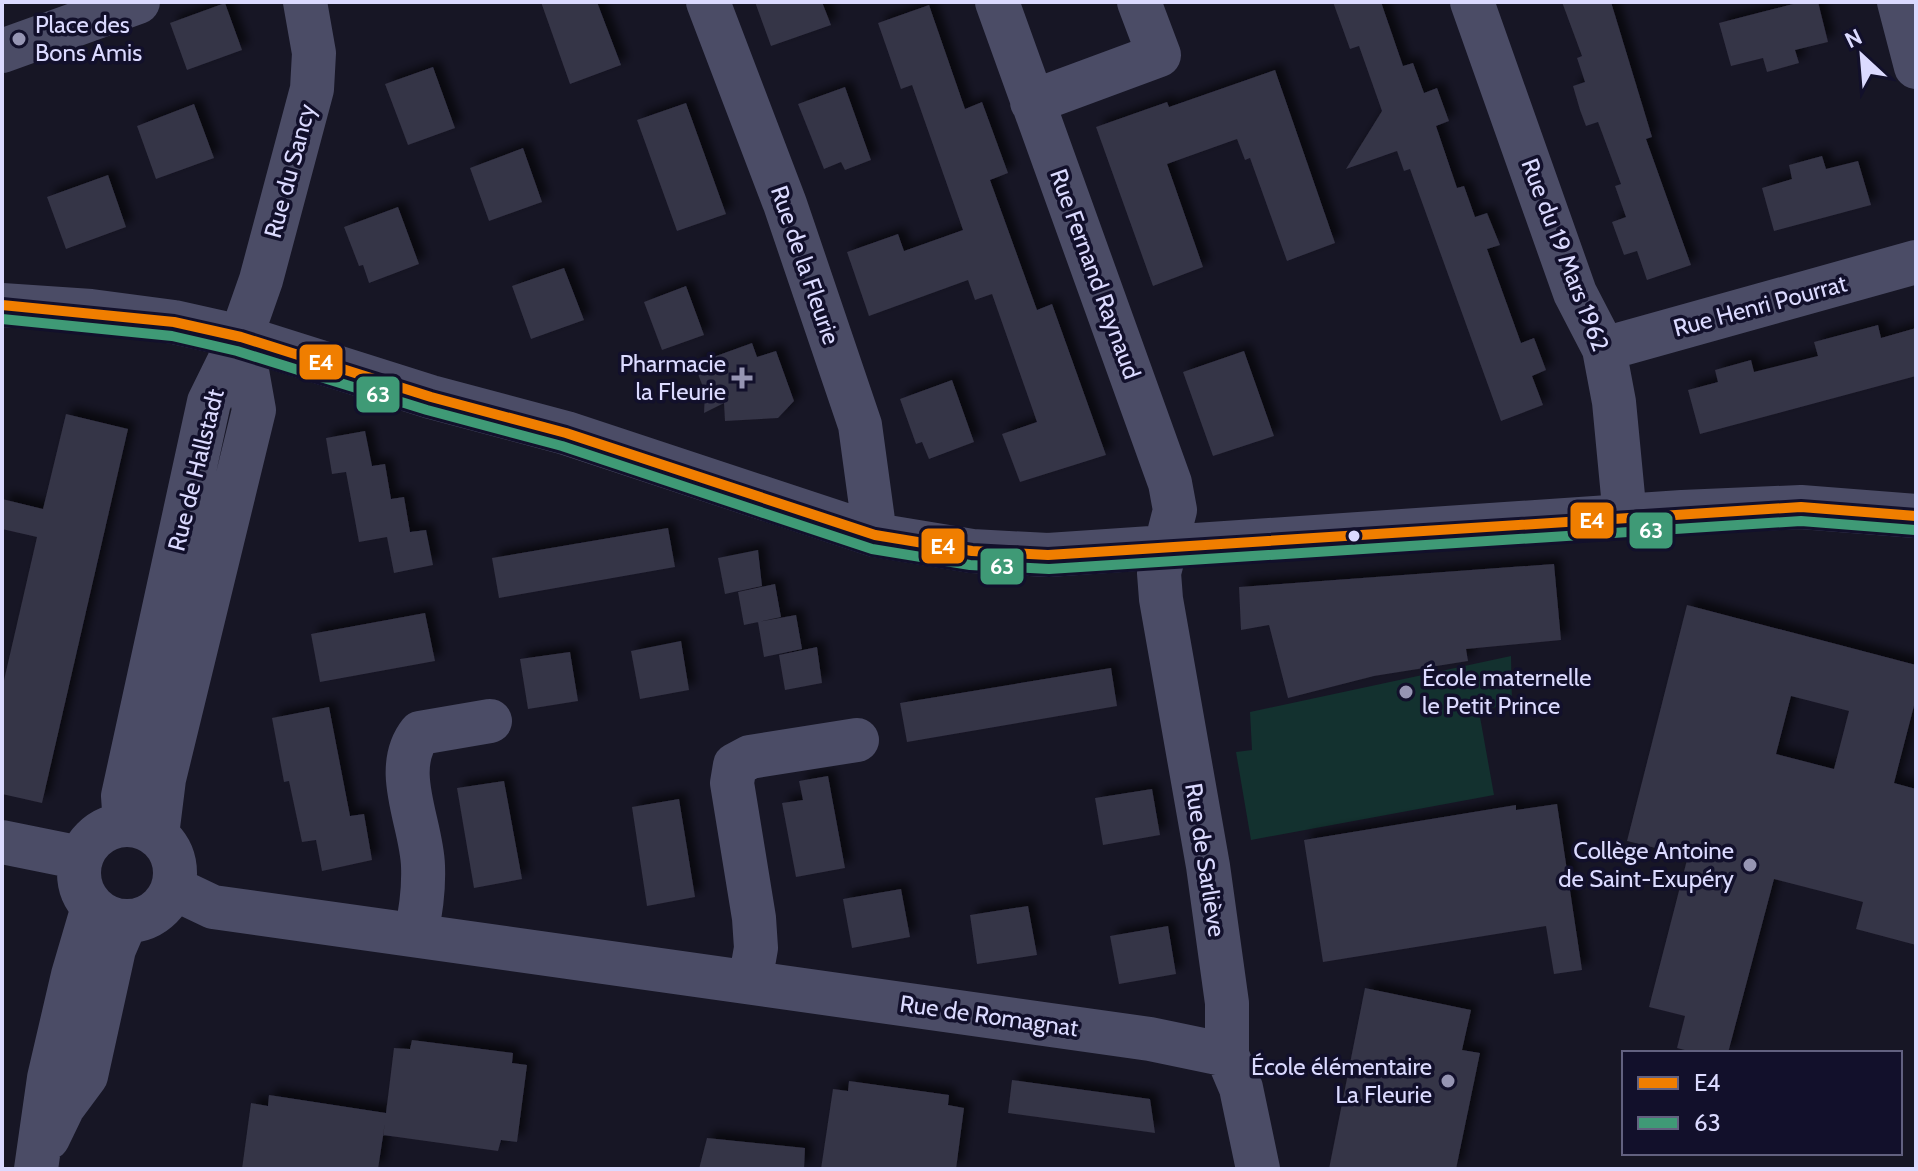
<svg xmlns="http://www.w3.org/2000/svg" width="1918" height="1171" viewBox="0 0 1918 1171" font-family="Cabin,sans-serif">
  <defs>
    <filter id="shadow"><feDropShadow dx="7" dy="-7" stdDeviation="4" flood-color="#0009"/></filter>
  </defs>
  <rect width="100%" height="100%" fill="#171625"/>
  <!-- green -->
  <path fill="#13312f" d="M1511,656L1512,705L1490,708L1480,717L1494,795L1251,840L1236,752L1252,750L1250,712Z"/>
  <!-- building -->
  <path fill="#353446" fill-rule="evenodd" filter="url(#shadow)" d="M541,2H597L621,65L570,84Z
    M755,2H822L831,25L771,46Z
    M1333,2H1381L1403,66L1413,63L1424,93L1437,88L1449,121L1436,126L1457,188L1464,186L1475,217L1487,213L1500,245L1487,249L1521,343L1534,338L1546,370L1532,376L1543,405L1501,421L1410,169L1404,171L1397,151L1346,169L1382,111L1359,46L1350,49Z
    M1562,2H1611L1652,137L1646,139L1691,265L1647,280L1637,251L1624,255L1612,222L1626,217L1615,186L1621,184L1598,122L1586,126L1580,110L1573,86L1585,82L1577,58L1582,56Z
    M1801,2H1818L1828,42L1795,50L1799,63L1767,72L1763,58L1731,66L1719,23Z
    M225,3L242,50L187,70L170,23Z
    M929,5L965,109L982,102L1008,173L990,180L1037,310L1052,304L1106,455L1020,482L1002,434L1037,422L992,294L975,300L968,280L869,316L847,252L898,234L904,251L963,230L912,85L901,89L878,23Z
    M433,67L455,128L408,145L385,84Z
    M1275,70L1335,243L1287,261L1250,158L1245,160L1237,139L1167,164L1203,267L1153,286L1096,127L1167,102L1169,107Z
    M845,87L871,160L845,170L841,162L824,169L798,104Z
    M686,103L726,214L677,231L637,120Z
    M194,104L214,158L156,179L137,126Z
    M523,148L542,202L489,221L470,168Z
    M1822,156L1826,169L1858,161L1871,205L1774,231L1762,188L1792,179L1789,165Z
    M108,175L126,227L66,249L47,197Z
    M398,207L419,264L369,283L363,265L359,266L344,227Z
    M564,268L584,320L531,339L512,286Z
    M686,286L704,335L662,350L644,302Z
    M1878,325L1881,338L1916,328V376L1700,434L1688,390L1718,382L1715,370L1751,360L1754,372L1818,356L1814,342Z
    M752,343L757,357L776,351L794,401L778,418L725,421L724,403L704,413L705,392L694,364Z
    M1244,351L1274,436L1213,456L1183,372Z
    M952,380L974,442L929,459L922,442L916,444L900,399Z
    M66,414L128,429L42,803L2,794V689L37,537L2,529V499L43,509Z
    M365,431L372,466L385,464L391,499L404,497L410,532L426,530L433,565L394,573L387,537L359,542L346,472L332,474L326,438Z
    M668,528L675,567L499,598L492,558Z
    M758,550L762,586L725,594L718,558Z
    M1554,564L1561,640L1466,649L1468,661L1374,676L1288,698L1269,625L1241,630L1239,587Z
    M775,584L781,617L744,625L738,592Z
    M1687,605L1916,665V698L1894,783L1916,789V945L1856,929L1863,902L1774,879L1728,1053H1696L1677,1048L1685,1016L1649,1007L1688,856L1627,841ZM1791,696L1849,711L1834,769L1776,754Z
    M425,613L435,661L320,682L311,634Z
    M796,615L802,649L764,657L758,622Z
    M681,641L689,690L640,699L631,651Z
    M817,647L822,683L785,690L779,655Z
    M570,652L578,701L528,709L520,659Z
    M1111,668L1117,706L907,742L900,703Z
    M329,707L350,816L364,814L372,860L322,871L316,840L302,842L289,781L284,782L272,718Z
    M828,776L845,868L796,877L782,803L803,800L799,781Z
    M504,781L522,879L474,888L457,788Z
    M1152,789L1160,835L1103,845L1095,798Z
    M679,799L695,897L647,906L632,807Z
    M1557,804L1582,970L1554,974L1546,926L1323,962L1304,840L1516,805V810Z
    M901,889L910,937L852,948L843,899Z
    M1028,906L1037,955L977,964L970,915Z
    M1168,926L1176,974L1119,984L1110,936Z
    M1365,988L1471,1010L1462,1050L1480,1053L1456,1169H1329Z
    M412,1040L513,1053L512,1063L527,1065L517,1142L501,1140L498,1151L383,1135L385,1123L378,1169H242L251,1103L268,1106L269,1095L386,1113L394,1048L410,1049Z
    M1012,1080L1150,1099L1155,1133L1008,1113Z
    M849,1081L949,1095L948,1105L964,1108L956,1169H821L833,1089L848,1091Z
    M707,1138L805,1148L804,1169H699Z"/>
  <g fill="none" stroke-linecap="round" stroke-linejoin="round">
    <!-- minor -->
    <path stroke="#4b4c66" stroke-width="44" d="M708,2L785,204L860,425L875,535
      M997,2L1170,483L1175,510L1159,573L1161,599L1208,866L1227,1003V1055L1241,1088L1258,1169
      M1472,2L1575,293L1604,349L1614,402L1625,517
      M1899,2L1916,67
      M2,51L138,2
      M1032,102L1159,55L1139,2
      M2,305L91,311L174,322L241,337L431,397L566,433L875,535L972,551L1048,555L1682,512L1801,507L1916,516
      M1604,349L1916,262
      M125,825L123,796L209,402L241,337L261,280L312,89L314,53L305,2
      M79 873a48 48 0 1 1 96 0a48 48 0 1 1-96 0Z
      M157,835L164,779L254,410L241,337
      M2,842L81,858
      M173,888L213,907L1150,1039L1227,1055
      M416,934C421,911 424,890 423,866C422,824 391,770 420,733L490,721
      M750,982L756,948L754,918L732,783L735,765L750,757L857,740
      M48,1138L63,1107L86,1076L114,949L126,921
      M36,1169L49,1078L73,975L93,907"/>
    <defs>
      <path id="bus-1" d="M2,305L174,322L241,337L431,397L566,433L875,535L972,551L1048,555L1801,507L1916,516"/>
      <path id="bus-2" d="M2,319L172,336L237,351L427,410L562,446L872,549L970,565L1049,569L1801,521L1915,530"/>
    </defs>
    <!-- bus-1 casing -->
    <use href="#bus-1" stroke="#12102b" stroke-width="16"/>
    <!-- bus-2 casing -->
    <use href="#bus-2" stroke="#12102b" stroke-width="16"/>
    <!-- bus-1 -->
    <use href="#bus-1" stroke="#f07e00" stroke-width="10"/>
    <!-- bus-2 -->
    <use href="#bus-2" stroke="#3f9a76" stroke-width="10"/>
  </g>
  <!-- markers -->
  <g fill="#9695b3" stroke="#12102b" stroke-width="3">
    <circle cx="19" cy="39" r="8"/>
    <path d="M738 366h8v8h8v8h-8v8h-8v-8h-8v-8h8z"/>
    <circle cx="1406" cy="692" r="8"/>
    <circle cx="1750" cy="865" r="8"/>
    <circle cx="1448" cy="1081" r="8"/>
  </g>
  <circle fill="#dbdaff" stroke="#12102b" stroke-width="3" cx="1354" cy="536" r="7"/>
  <g text-anchor="middle" stroke-width="7" stroke-linejoin="round" paint-order="stroke">
    <!-- poi labels -->
    <g font-size="24" fill="#dbdaff" stroke="#12102b" text-anchor="end">
      <text x="35" y="33" text-anchor="start">Place des<tspan x="35" dy="28">Bons Amis</tspan></text>
      <text x="726" y="372">Pharmacie<tspan x="726" dy="28">la Fleurie</tspan></text>
      <text x="1422" y="686" text-anchor="start">École maternelle<tspan x="1422" dy="28">le Petit Prince</tspan></text>
      <text x="1734" y="859">Collège Antoine<tspan x="1734" dy="28">de Saint-Exupéry</tspan></text>
      <text x="1432" y="1075">École élémentaire<tspan x="1432" dy="28">La Fleurie</tspan></text>
    </g>
    <!-- street labels -->
    <g font-size="24" fill="#dbdaff" stroke="#12102b">
      <text transform="translate(290 171) rotate(-75)" y="8">Rue du Sancy</text>
      <text transform="translate(1565 255) rotate(69)" y="8">Rue du 19 Mars 1962</text>
      <text transform="translate(805 265) rotate(71)" y="8">Rue de la Fleurie</text>
      <text transform="translate(1095 274) rotate(70)" y="8">Rue Fernand Raynaud</text>
      <text transform="translate(1760 306) rotate(-15)" y="8">Rue Henri Pourrat</text>
      <text transform="translate(196 470) rotate(-76)" y="8">Rue de Hallstadt</text>
      <text transform="translate(1205 860) rotate(81)" y="8">Rue de Sarliève</text>
      <text transform="translate(989 1016) rotate(8)" y="8">Rue de Romagnat</text>
    </g>
  </g>
  <g stroke="#12102b" stroke-width="3">
    <rect x="298" y="343" width="46" height="38" rx="8" fill="#f07e00"/>
    <rect x="355" y="375" width="46" height="39" rx="8" fill="#3f9a76"/>
    <rect x="1569" y="501" width="46" height="39" rx="8" fill="#f07e00"/>
    <rect x="1628" y="511" width="46" height="39" rx="8" fill="#3f9a76"/>
    <rect x="920" y="527" width="46" height="38" rx="8" fill="#f07e00"/>
    <rect x="979" y="547" width="46" height="39" rx="8" fill="#3f9a76"/>
  </g>
  <g font-size="22" text-anchor="middle" font-weight="bold" fill="#fff">
    <text x="321" y="370">E4</text>
    <text x="378" y="402">63</text>
    <text x="1592" y="528">E4</text>
    <text x="1651" y="538">63</text>
    <text x="943" y="554">E4</text>
    <text x="1002" y="574">63</text>
  </g>
  <!-- border -->
  <rect width="1918" height="1171" fill="none" stroke="#dbdaff" stroke-width="8"/>
  <!-- legend -->
  <rect x="1622" y="1051" width="280" height="104" fill="#12102b" stroke="#626180" stroke-width="2"/>
  <rect x="1638" y="1077" width="40" height="12" fill="#f07e00" stroke="#626180" stroke-width="2"/>
  <text x="1694" y="1091" font-size="24" fill="#dbdaff">E4</text>
  <rect x="1638" y="1117" width="40" height="12" fill="#3f9a76" stroke="#626180" stroke-width="2"/>
  <text x="1694" y="1131" font-size="24" fill="#dbdaff">63</text>
  <!-- north arrow -->
  <g transform="translate(1862 56) rotate(334)" stroke="#12102b" stroke-width="6" paint-order="stroke">
  <path d="M0-6L14 30L0 20L-14 30Z" fill="#dbdaff"/>
  <text y="-12" font-size="22" font-weight="bold" text-anchor="middle" fill="#dbdaff">N</text>
  </g>
</svg>
